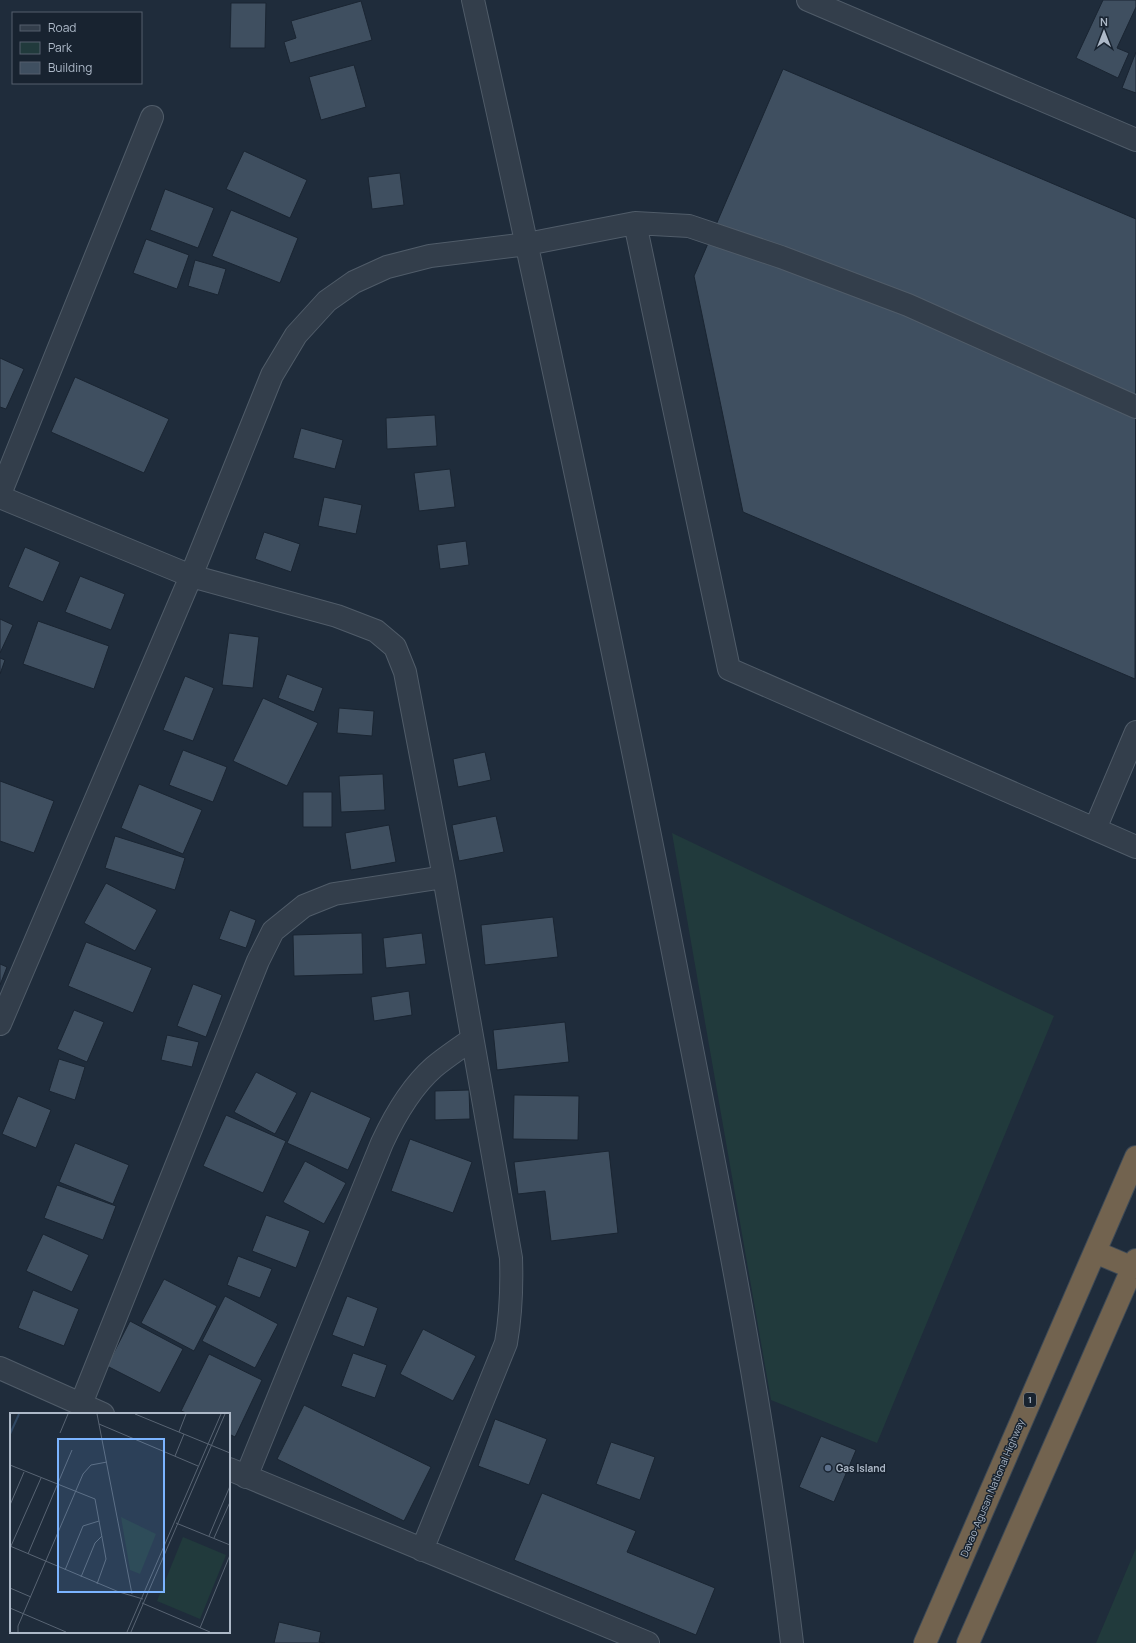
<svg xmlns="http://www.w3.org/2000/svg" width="1136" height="1643" viewBox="0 0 1136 1643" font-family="Manrope,sans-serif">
  <rect width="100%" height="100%" fill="#1f2c3b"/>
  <!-- green -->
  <path fill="#213a3c" d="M672,833L1054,1016L877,1443L771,1400Z
    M1136,1548V1643H1096Z"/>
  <!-- building -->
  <path fill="#3f4f60" stroke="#1a2532" d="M1103,0H1136V7L1117,48L1129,53L1118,78L1076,58Z
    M361,1L372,40L290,63L284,42L296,38L291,21Z
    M231,3H266L265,48H230Z
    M1136,52V93L1122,88Z
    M354,65L366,107L321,120L309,77Z
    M783,69L1136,219L1135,679L743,512L694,276Z
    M244,151L307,180L290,218L226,189Z
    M400,173L404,205L372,209L368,177Z
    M165,189L214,208L198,248L150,230Z
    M231,210L298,238L280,283L212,256Z
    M146,239L189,255L177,289L133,273Z
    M195,260L226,269L218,295L188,286Z
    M0,358L24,369L6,409L0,407Z
    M75,377L169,419L144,473L51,432Z
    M435,415L437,446L387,449L386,418Z
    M301,428L343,440L335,469L293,458Z
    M450,469L455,507L419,511L414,473Z
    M324,497L362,505L356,534L318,526Z
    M264,532L300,544L291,572L255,559Z
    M466,541L469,565L440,569L437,545Z
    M25,547L60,562L43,602L8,587Z
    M80,576L125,594L111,630L65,612Z
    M0,619L13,625L0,653Z
    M38,621L109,646L94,689L23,664Z
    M229,633L259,637L253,688L222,685Z
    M0,658L5,660L0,674Z
    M287,674L323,688L314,712L278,698Z
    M185,676L214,688L193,741L163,730Z
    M263,698L318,723L287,786L233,761Z
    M339,708L374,711L372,736L337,733Z
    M183,750L227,767L213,802L169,785Z
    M485,752L491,780L458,787L453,759Z
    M383,774L385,810L341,812L339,776Z
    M0,781L54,801L34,853L0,841Z
    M139,784L202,810L183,854L121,828Z
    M303,792H332V827H303Z
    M496,816L504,852L459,861L452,825Z
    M389,825L396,862L351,870L345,833Z
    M115,836L185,858L175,890L105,868Z
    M106,883L157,910L135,951L84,923Z
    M230,910L256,920L246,948L219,939Z
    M553,917L558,957L485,965L481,925Z
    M362,933L363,974L294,976L293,935Z
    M422,933L426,964L386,968L383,938Z
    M86,942L152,968L133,1013L68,986Z
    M0,964L7,967L0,985Z
    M193,984L222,995L206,1037L177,1026Z
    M409,991L412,1015L374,1021L371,997Z
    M74,1010L104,1022L87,1062L57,1049Z
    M565,1022L569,1062L497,1070L493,1030Z
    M167,1035L199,1042L192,1067L161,1060Z
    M59,1059L85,1067L75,1100L49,1091Z
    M256,1072L297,1093L275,1134L234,1112Z
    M469,1090L470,1119L435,1120V1091Z
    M311,1091L371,1118L348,1170L287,1143Z
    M514,1095L579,1096L578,1140L513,1139Z
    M18,1096L51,1110L36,1148L2,1134Z
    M226,1115L286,1141L263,1193L203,1166Z
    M410,1139L472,1162L453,1213L391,1191Z
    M75,1143L129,1165L113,1204L59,1182Z
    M609,1151L618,1233L551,1241L545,1191L518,1194L514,1162Z
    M305,1161L346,1183L324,1224L283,1202Z
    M57,1185L116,1206L103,1240L44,1218Z
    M266,1215L310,1231L296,1268L252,1251Z
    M43,1234L89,1255L72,1292L26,1271Z
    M238,1256L272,1269L260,1298L227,1285Z
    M164,1279L217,1306L194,1351L141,1323Z
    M33,1290L79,1309L64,1346L18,1328Z
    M225,1296L278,1324L255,1368L202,1341Z
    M347,1296L378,1308L364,1347L332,1335Z
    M130,1321L183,1349L160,1393L107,1366Z
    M423,1329L476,1356L453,1401L400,1374Z
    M353,1353L387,1365L375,1398L341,1386Z
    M209,1354L262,1380L235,1437L229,1434V1414H189L181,1411Z
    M304,1405L431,1467L404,1521L277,1459Z
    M495,1419L547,1439L529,1485L478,1466Z
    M821,1436L856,1450L834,1502L799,1487Z
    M611,1442L655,1457L640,1500L596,1484Z
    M542,1493L636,1531L627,1552L715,1588L696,1635L514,1560Z
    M279,1622L321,1632L319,1642L325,1643H274Z"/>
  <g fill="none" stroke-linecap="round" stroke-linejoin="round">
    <defs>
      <path id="minor" d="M473,0C546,329 616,658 680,988C723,1206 766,1423 792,1643
        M808,0L1136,140
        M635,223L689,226L781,257L908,305L1136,407
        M0,494L152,117
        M0,497L191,576L337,616L376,631L395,647L405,672L444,877L511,1258C512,1287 511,1314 506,1343L422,1550
        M1095,829L1136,732
        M0,1024L191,576L272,375L296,335L327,301L354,282L387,267L430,256L527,244L635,223L729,669L1136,847
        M0,1368L103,1414
        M81,1404L258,961L273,931L304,906L334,894L444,877
        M229,1469L648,1643
        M246,1477L382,1143C395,1115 411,1087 434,1067C446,1057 460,1048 472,1039"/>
      <path id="highway" d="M1095,1252L1133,1268
        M925,1643L1136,1157
        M968,1643L1136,1260"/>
    </defs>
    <!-- minor casing -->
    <use href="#minor" stroke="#505c69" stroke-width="24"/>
    <!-- highway casing -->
    <use href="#highway" stroke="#3d4956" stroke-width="24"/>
    <!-- minor -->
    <use href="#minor" stroke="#333e4b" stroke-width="22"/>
    <!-- highway -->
    <use href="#highway" stroke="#72634f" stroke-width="22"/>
  </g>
  <!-- markers -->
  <circle fill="#5c6f8a" stroke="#182330" stroke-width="1.5" cx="828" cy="1468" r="4"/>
  <g text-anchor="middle" stroke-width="3" stroke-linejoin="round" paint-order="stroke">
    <!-- shield labels -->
    <rect fill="#182330" stroke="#808c9a" stroke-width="1" x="1024" y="1393" width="12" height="14" rx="3"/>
    <g font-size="9" font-weight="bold" fill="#adb9c8">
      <text x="1030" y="1403">1</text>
    </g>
    <!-- poi labels -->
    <g font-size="10" font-weight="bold" fill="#adb9c8" stroke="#182330" text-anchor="start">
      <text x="836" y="1472">Gas Island</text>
    </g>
    <!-- street labels -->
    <g font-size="10" fill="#adb9c8" stroke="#182330">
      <text transform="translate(992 1488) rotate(-67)" y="4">Davao-Agusan National Highway</text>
    </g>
  </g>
  <!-- overview -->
  <g transform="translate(10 1413)">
    <rect width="220" height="220" fill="#1f2c3b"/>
    <path d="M111,104L146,121L130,161L120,157ZM173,124L216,142L190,206L147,188Z" fill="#213a3c"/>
    <path fill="none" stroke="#2f4762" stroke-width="2" d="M0,21L9,1"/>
    <path fill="none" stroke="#586473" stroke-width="1" d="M87,1L122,181M125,1L220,40M89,11L188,53M169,19L176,1M50,20L58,1M165,43L174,21M0,52L85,86L96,146L87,171M0,92L14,59M166,110L220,132M199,123L220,73M204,125L220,89M0,133L109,179L133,186M1,133L31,65M18,141L62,37M55,157L73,113L89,108M71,164L85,130L92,123M0,175L21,184M132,190L200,219M0,195L56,219M190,215L220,142M8,219V213L73,61L81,52L97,49M117,219L211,1M121,219L215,1"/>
    <path fill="#7bb4ff" fill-opacity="0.15" stroke="#7bb4ff" stroke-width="2" d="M48,26H154V179H48Z"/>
    <rect width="220" height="220" fill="none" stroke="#adb9c8" stroke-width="2"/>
  </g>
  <!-- legend -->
  <rect x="12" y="12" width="130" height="72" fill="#182330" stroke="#545f6d"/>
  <rect x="20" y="25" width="20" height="6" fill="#333e4b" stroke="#545f6d"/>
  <text x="48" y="32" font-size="12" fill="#adb9c8">Road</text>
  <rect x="20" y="42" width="20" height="12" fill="#213a3c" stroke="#545f6d"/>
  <text x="48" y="52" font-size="12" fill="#adb9c8">Park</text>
  <rect x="20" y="62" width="20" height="12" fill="#3f4f60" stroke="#545f6d"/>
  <text x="48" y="72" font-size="12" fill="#adb9c8">Building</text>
  <!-- north arrow -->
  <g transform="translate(1104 32)" stroke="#182330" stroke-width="3" paint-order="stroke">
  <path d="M0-3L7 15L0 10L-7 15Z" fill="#adb9c8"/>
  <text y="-6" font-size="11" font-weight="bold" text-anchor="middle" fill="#adb9c8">N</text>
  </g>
</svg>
